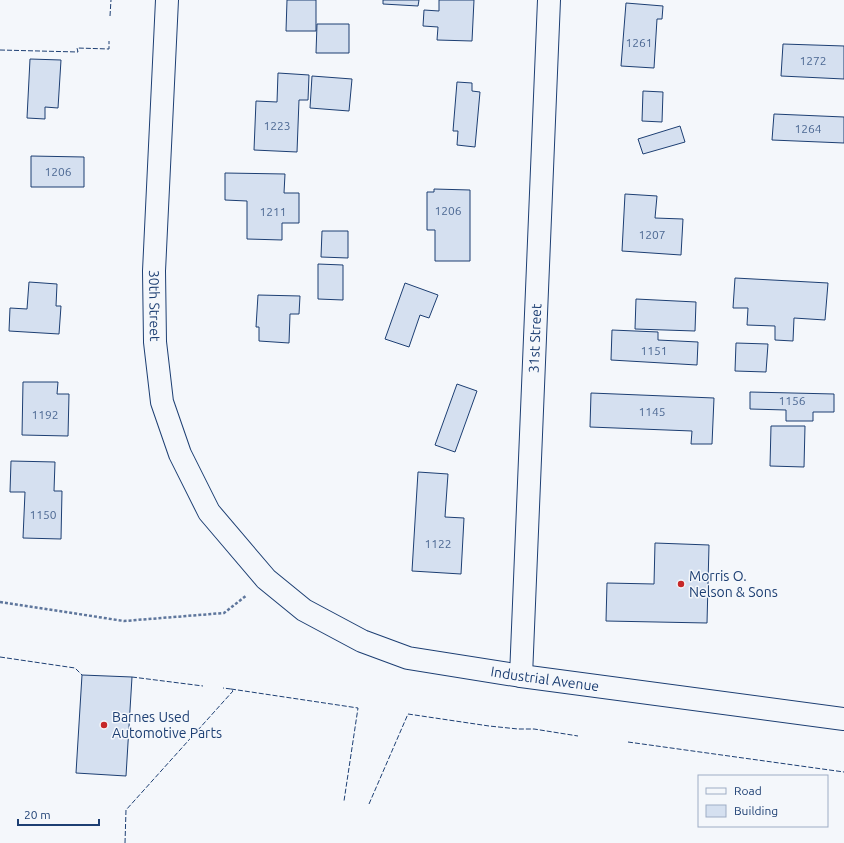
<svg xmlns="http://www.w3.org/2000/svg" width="844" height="843" viewBox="0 0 844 843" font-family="Ubuntu,sans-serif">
  <rect width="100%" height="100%" fill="#f4f7fb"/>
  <!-- building -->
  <path fill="#d5e0f0" stroke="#1d3f73" d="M287,0H316V31H286Z
    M383,0H419L418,6L383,4Z
    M439,0H474L472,41L437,40L438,27L423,26L424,10L439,11Z
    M626,3L663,6L662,19H657L654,68L621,66Z
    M317,24H349V53H316Z
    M783,44L844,46V79L781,76Z
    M30,59L61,60L58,108L45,107V119L27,118Z
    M278,73L309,75L308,100H299L297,152L254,150L256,101L277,102Z
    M312,76L352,79L349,111L310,108Z
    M457,82L472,83V91L480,92L475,147L457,145L458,131H453Z
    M643,91L663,92L662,122L642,121Z
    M774,114L844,117V143L772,140Z
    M680,126L685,142L643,154L638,139Z
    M31,156L84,157V187H31Z
    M225,173L285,174L284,193H299V223H282V240L247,239V201L225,200Z
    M434,189L470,190V261H435V230H427V192H434Z
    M625,194L657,196L655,218L683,219L681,255L622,251Z
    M322,231H348V258L321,257Z
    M318,264L343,265V300L318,299Z
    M735,278L828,283L825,320L794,318L793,341L775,340V326L747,325L748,308H733Z
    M29,282L57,284L56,306H61L59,334L9,331L10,308L27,309Z
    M405,283L438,295L429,318L420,315L409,347L385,339Z
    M258,295L300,296L299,314H290L289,343L259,341V327H256Z
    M636,299L696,302L695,331L635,329Z
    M612,330L658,332V340L698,342L697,365L611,360Z
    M736,343L768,344L766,372L735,371Z
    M23,382H58L57,394H69L68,436L22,435Z
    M457,384L477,391L455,452L435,445Z
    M750,392L834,394V412H813V421H786V410L750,409Z
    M591,393L714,398L712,444H691L692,431L590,427Z
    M771,426H805L804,467L770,466Z
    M11,461L55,462L54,491H62L61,539L23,538L25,492H10Z
    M418,472L448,474L445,517L464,518L461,574L412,571Z
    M655,543L709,545L707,623L606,621L607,583L654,584Z
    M82,675L132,677L126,776L76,773Z"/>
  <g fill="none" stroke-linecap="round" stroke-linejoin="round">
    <defs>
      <g id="minor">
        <path id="s1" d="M167,0L154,271L155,342L162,402L180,454L209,512L266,579L304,610L362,641L408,658L521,676L844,719"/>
        <path id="s2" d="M521,676L549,0"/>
      </g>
    </defs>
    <!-- minor casing -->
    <use href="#minor" stroke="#1d3f73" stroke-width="24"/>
    <!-- path -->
    <path stroke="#5e769c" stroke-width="2.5" stroke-dasharray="3 2" stroke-linecap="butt" d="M0,602L124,621L224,613L247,595"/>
    <!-- minor -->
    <use href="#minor" stroke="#f4f7fb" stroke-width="22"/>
    <!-- fence -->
    <path stroke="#1d3f73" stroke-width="1" stroke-dasharray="5 2" stroke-linecap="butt" d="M110,16L111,0
      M0,50L78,52L77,48L109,49V41
      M0,657L75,668L82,675
      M132,677L203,686
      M231,689L358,708L344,801
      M628,742L844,772
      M369,804L408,714L489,726L518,729H534L578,736
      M125,843L126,810L233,691L231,689L223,688"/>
  </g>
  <!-- markers -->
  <g fill="#c62828" stroke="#f4f7fb" stroke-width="1.5">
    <circle cx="681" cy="584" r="4"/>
    <circle cx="104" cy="725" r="4"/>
  </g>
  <g text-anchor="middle" stroke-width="3" stroke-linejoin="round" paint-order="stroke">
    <!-- number labels -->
    <g font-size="12" fill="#4b6792">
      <text x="639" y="47">1261</text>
      <text x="813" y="65">1272</text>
      <text x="277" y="130">1223</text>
      <text x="808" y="133">1264</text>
      <text x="58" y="176">1206</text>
      <text x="448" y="215">1206</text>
      <text x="273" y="216">1211</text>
      <text x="652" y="239">1207</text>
      <text x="654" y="355">1151</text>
      <text x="792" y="405">1156</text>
      <text x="652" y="416">1145</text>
      <text x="45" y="419">1192</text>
      <text x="43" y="519">1150</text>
      <text x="438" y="548">1122</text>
    </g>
    <!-- street labels -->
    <g font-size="14" fill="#1d3f73" stroke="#f4f7fb">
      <text dy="5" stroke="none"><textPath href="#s1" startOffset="306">30th Street</textPath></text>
      <text dy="5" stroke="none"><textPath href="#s2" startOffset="338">31st Street</textPath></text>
      <text dy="5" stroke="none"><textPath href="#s1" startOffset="913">Industrial Avenue</textPath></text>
    </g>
    <!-- poi labels -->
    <g font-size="14" fill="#1d3f73" stroke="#f4f7fb" text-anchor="start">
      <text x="689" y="581">Morris O.<tspan x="689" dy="16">Nelson &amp; Sons</tspan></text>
      <text x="112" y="722">Barnes Used<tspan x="112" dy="16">Automotive Parts</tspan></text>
    </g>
  </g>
  <!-- legend -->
  <rect x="698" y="775" width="130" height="52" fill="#f4f7fb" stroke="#9eadc5"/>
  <rect x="706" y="788" width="20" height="6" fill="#f4f7fb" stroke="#9eadc5"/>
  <text x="734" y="795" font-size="12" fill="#1d3f73">Road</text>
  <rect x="706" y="805" width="20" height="12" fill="#d5e0f0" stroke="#9eadc5"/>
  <text x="734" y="815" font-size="12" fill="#1d3f73">Building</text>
  <!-- scale -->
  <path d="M18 819v6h81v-6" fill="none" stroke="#1d3f73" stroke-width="2"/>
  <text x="24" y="819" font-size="12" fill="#1d3f73" stroke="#f4f7fb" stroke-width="3" paint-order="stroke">20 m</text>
</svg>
